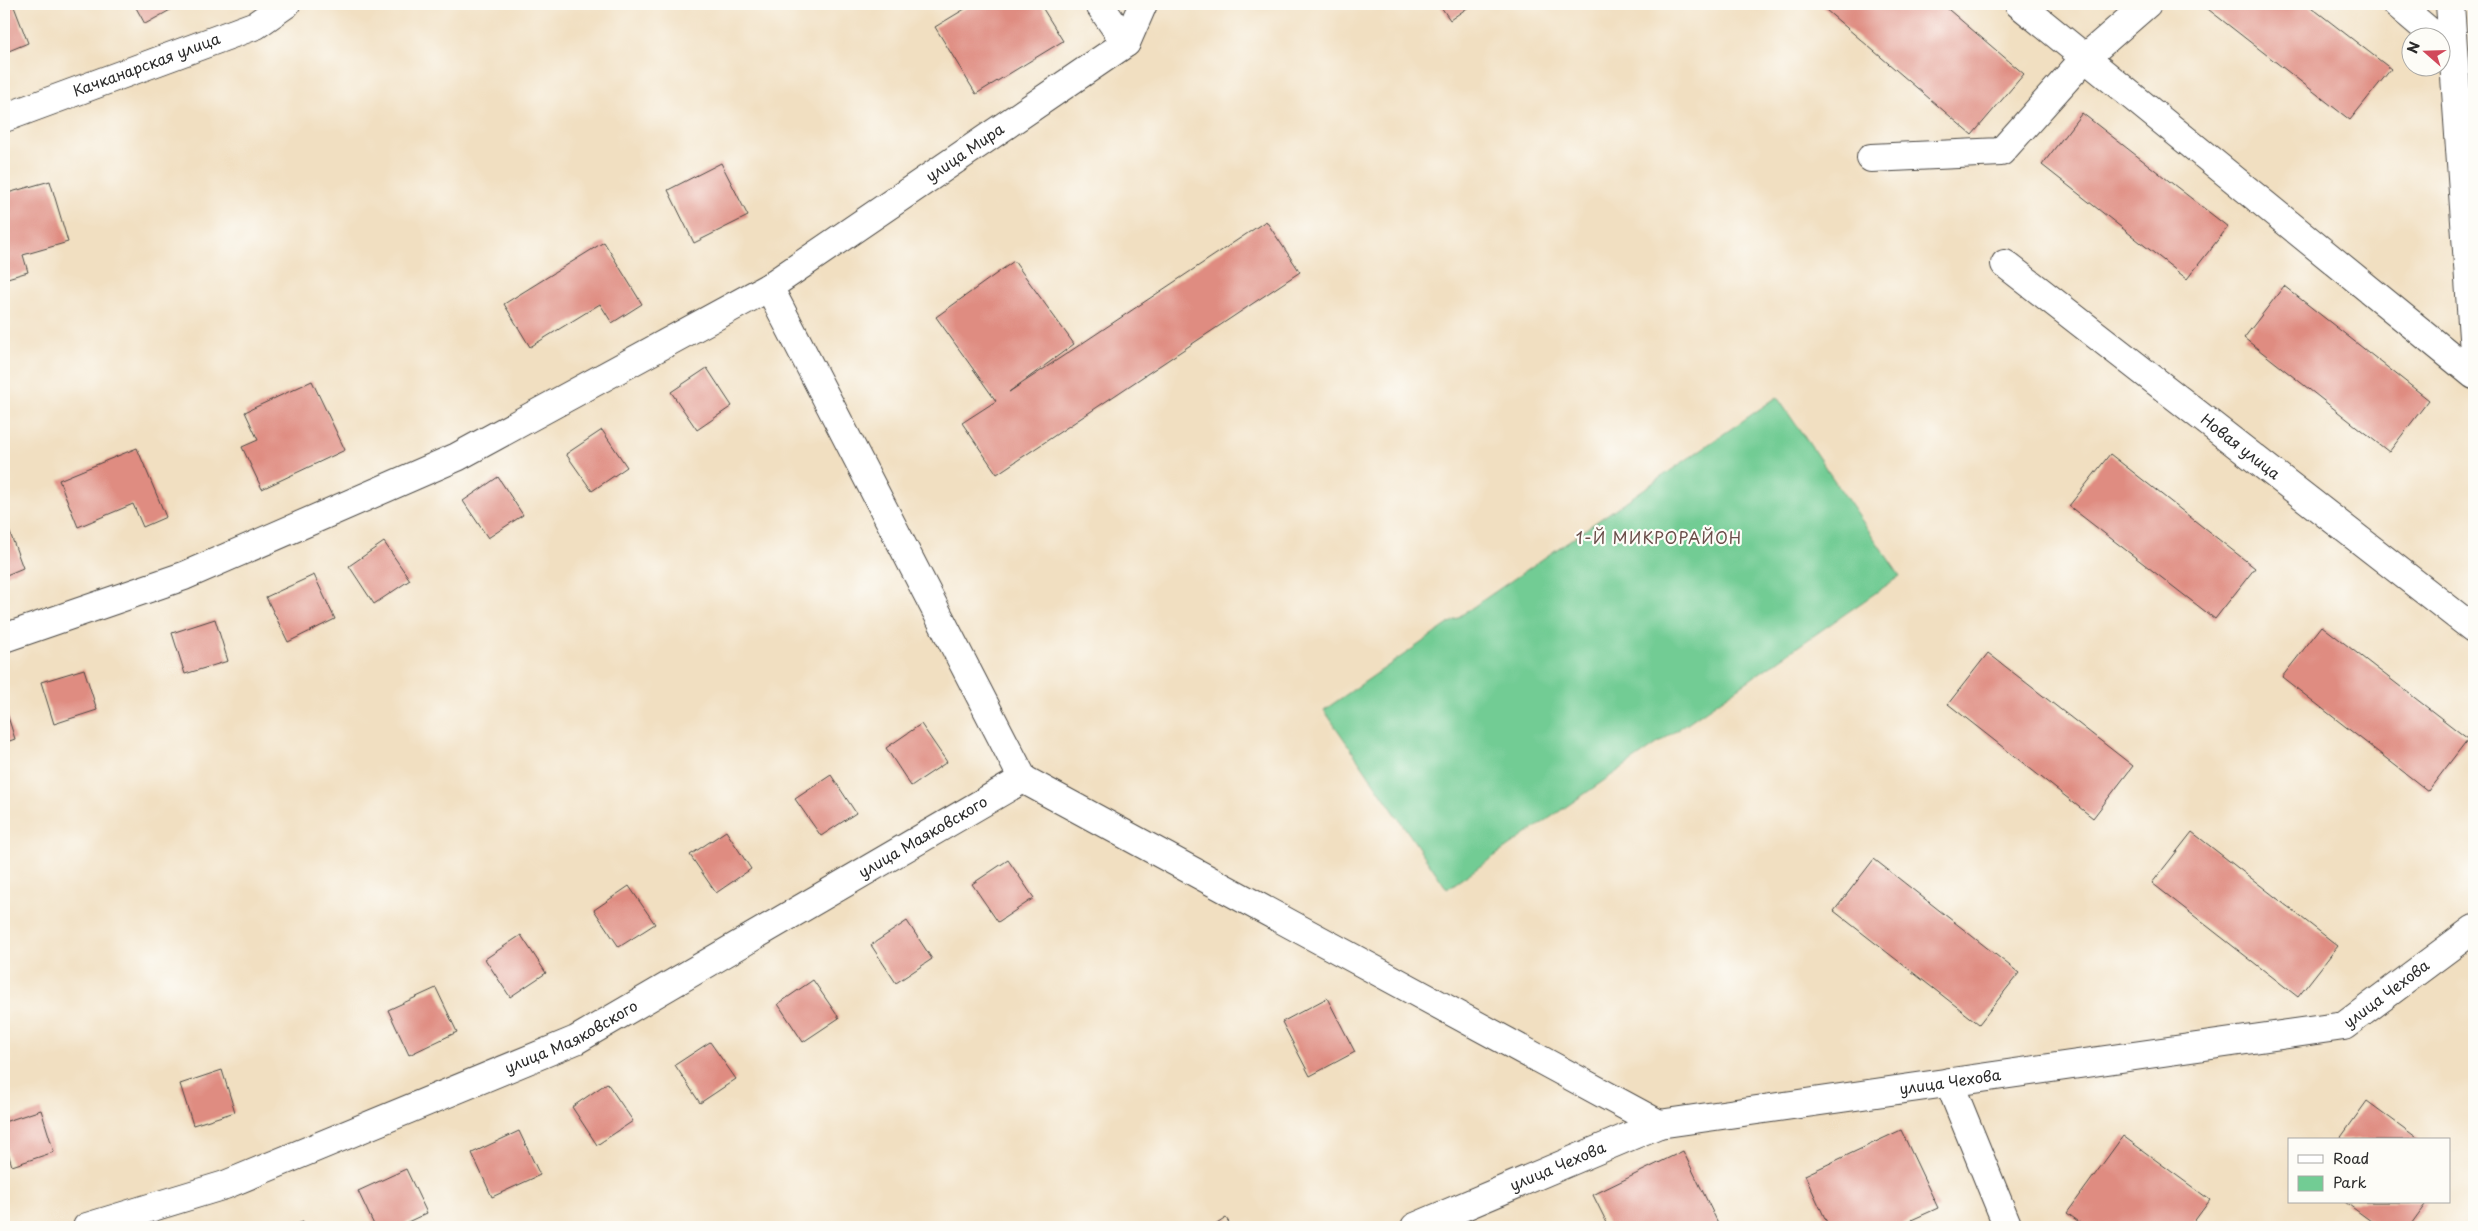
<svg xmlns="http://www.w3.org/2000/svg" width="2478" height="1231" viewBox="0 0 2478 1231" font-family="'Playpen Sans',sans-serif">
  <rect width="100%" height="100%" fill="#fdfcf7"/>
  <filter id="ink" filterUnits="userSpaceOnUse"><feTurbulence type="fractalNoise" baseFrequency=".02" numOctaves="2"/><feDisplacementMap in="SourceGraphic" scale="10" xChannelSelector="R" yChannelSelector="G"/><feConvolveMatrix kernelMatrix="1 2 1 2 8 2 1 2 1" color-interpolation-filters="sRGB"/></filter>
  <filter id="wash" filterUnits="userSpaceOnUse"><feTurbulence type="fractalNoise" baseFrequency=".0096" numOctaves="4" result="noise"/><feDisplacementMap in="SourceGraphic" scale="20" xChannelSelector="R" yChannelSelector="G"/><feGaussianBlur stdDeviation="1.12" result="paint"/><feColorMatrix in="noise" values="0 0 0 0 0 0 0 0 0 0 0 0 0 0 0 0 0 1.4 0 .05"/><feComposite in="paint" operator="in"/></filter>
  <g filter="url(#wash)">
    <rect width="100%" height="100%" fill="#f1dfc1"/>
    <!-- green -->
    <path fill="#72cc94" stroke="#4e7c60" d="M1777,397L1900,576L1447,889L1324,710Z"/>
    <g id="blocks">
      <!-- building -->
      <path fill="#df8c81" d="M4,4H13L28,43L4,53Z
        M134,4H181L145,24Z
        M973,4H1040L1063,41L976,94L935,27Z
        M1439,4H1473L1450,20Z
        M1819,4H1942L2024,74L1972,135Z
        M2206,4H2307L2391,69L2350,120L2204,6Z
        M2082,113L2228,227L2187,279L2042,165Z
        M721,163L748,216L694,243L668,190Z
        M50,181L68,242L23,255L28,272L4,279V194Z
        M1266,221L1300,272L997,474L962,423L996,401L936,317L1014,261L1074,344L1009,392Z
        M604,242L642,304L612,323L600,304L530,347L504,304Z
        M2284,286L2429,400L2389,452L2244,338Z
        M707,368L732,406L697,430L671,392Z
        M312,381L345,450L262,489L242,447L258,440L245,412Z
        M602,430L627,467L592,491L566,454Z
        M137,448L166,517L143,527L133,504L78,527L59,480Z
        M2110,454L2255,568L2215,619L2069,506Z
        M498,477L523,515L488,538L463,501Z
        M6,522L23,568L4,576V523Z
        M384,542L410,580L374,604L349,566Z
        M314,575L335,619L288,642L266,597Z
        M215,619L228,661L185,674L172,633Z
        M2322,626L2468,739L2428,791L2282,677Z
        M1988,653L2133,766L2093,818L1948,704Z
        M84,669L97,710L54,724L41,682Z
        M4,704L15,739L4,743Z
        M921,724L947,762L911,786L886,748Z
        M831,775L856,813L821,836L795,799Z
        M726,831L751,869L716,893L690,855Z
        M2192,832L2338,946L2298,997L2152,883Z
        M1874,859L2019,973L1979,1024L1834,911Z
        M1008,860L1034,898L998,922L972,884Z
        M629,886L655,924L619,947L594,910Z
        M907,921L932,959L896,983L871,945Z
        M521,935L546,973L510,997L485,959Z
        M813,980L839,1018L803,1042L778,1004Z
        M436,988L457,1032L409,1055L388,1010Z
        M1327,998L1355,1052L1310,1076L1282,1022Z
        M710,1042L736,1079L700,1103L675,1065Z
        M222,1070L235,1112L193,1125L180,1084Z
        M607,1083L633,1121L597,1145L572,1107Z
        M2367,1101L2420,1140H2339Z
        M41,1110L54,1152L12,1166L4,1140V1122Z
        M1901,1130L1938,1208L1896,1227H1829L1805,1175Z
        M519,1131L540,1175L492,1197L472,1153Z
        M2123,1136L2210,1200L2190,1227H2086L2067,1213Z
        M1683,1151L1719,1225L1714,1227H1609L1593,1195Z
        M406,1169L427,1213L397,1227H375L358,1191Z
        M2345,1202H2427L2409,1227H2379Z
        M1226,1218L1232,1227H1212Z
        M303,1222L304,1227H287Z"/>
    </g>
  </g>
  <g filter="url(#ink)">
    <use href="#blocks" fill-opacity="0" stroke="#494642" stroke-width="1"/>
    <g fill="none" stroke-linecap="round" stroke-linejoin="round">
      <defs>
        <g id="minor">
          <path d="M1099,4L1126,43"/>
          <path d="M2019,4L2474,375"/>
          <path d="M2397,4L2437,38"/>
          <path d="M2450,4L2474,352"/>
          <path id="s1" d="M4,118L256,25L286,4"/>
          <path d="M1871,158L2001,152L2085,58L2147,4"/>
          <path id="s2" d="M2005,264L2474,629"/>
          <path d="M769,287L1023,779L1659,1124"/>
          <path id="s3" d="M4,638L184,576L457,457L769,287L1126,43L1143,4"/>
          <path d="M1949,1082L2008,1227"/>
          <path id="s4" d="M87,1227L225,1185L576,1040L1023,779"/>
          <path id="s5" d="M1415,1227L1659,1124L2344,1026L2474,929"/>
        </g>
      </defs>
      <!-- minor casing -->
      <use href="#minor" stroke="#494642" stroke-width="30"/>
      <!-- minor -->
      <use href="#minor" stroke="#fff" stroke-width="28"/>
    </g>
  </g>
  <g text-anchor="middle" stroke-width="4.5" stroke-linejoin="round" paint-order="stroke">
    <!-- street labels -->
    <g font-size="15" fill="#2b2b2b" stroke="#fdfcf7">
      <text dy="5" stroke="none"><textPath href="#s1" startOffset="152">Качканарская улица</textPath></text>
      <text dy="5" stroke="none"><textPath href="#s3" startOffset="1081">улица Мира</textPath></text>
      <text dy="5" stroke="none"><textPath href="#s2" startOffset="298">Новая улица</textPath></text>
      <text dy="5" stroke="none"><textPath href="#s4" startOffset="926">улица Маяковского</textPath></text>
      <text dy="5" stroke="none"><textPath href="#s5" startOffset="1010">улица Чехова</textPath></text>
      <text dy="5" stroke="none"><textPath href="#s4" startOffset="521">улица Маяковского</textPath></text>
      <text dy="5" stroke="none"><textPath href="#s5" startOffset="559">улица Чехова</textPath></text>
      <text dy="5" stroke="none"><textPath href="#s5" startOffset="155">улица Чехова</textPath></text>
    </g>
    <!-- neighbourhood labels -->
    <g font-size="16" letter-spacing="1" fill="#6a4d49" stroke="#fdfcf7">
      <text x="1659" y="544">1-Й МИКРОРАЙОН</text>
    </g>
  </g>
  <!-- margin -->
  <rect width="2478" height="1231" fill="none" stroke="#fdfcf7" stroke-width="20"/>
  <!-- legend -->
  <rect x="2288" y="1138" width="162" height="65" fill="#fdfcf7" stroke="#a9a8a5"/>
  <rect x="2298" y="1155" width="25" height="8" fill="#ffffff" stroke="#a9a8a5"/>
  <text x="2333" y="1164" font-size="15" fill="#2b2b2b">Road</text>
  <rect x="2298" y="1176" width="25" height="15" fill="#72cc94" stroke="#a9a8a5"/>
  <text x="2333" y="1188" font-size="15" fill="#2b2b2b">Park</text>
  <!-- north arrow -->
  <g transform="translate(2426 52) rotate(290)"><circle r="24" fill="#fdfcf7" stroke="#a9a8a5"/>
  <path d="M0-4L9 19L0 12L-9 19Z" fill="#d1495b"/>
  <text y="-8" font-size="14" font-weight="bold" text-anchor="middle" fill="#2b2b2b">N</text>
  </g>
</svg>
